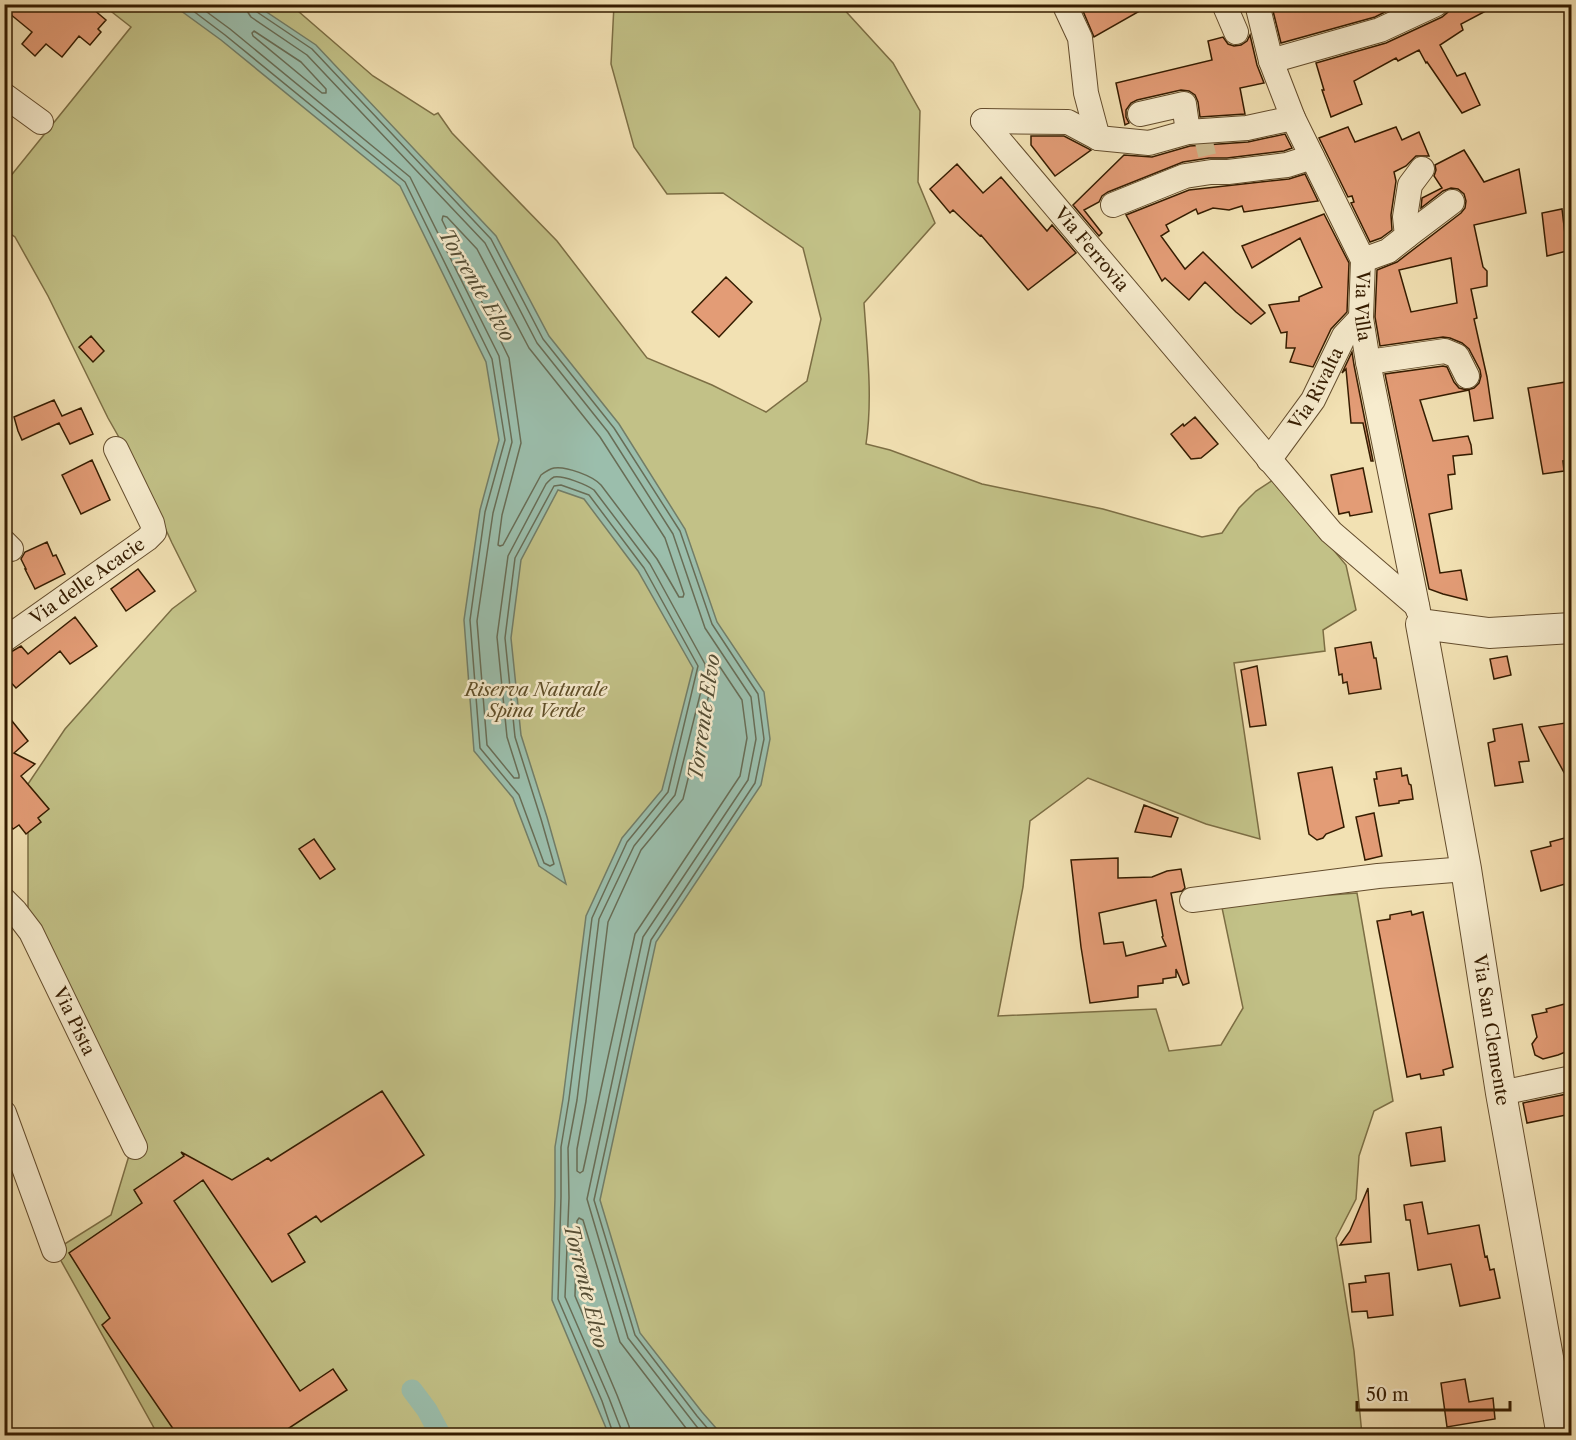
<svg xmlns="http://www.w3.org/2000/svg" width="1576" height="1440" viewBox="0 0 1576 1440" font-family="'Libre Caslon Text',serif">
  <rect width="100%" height="100%" fill="#f2e1b3"/>
  <filter id="stains"><feTurbulence type="fractalNoise" baseFrequency=".00333" numOctaves="4"/><feColorMatrix values="0 0 0 0 .2 0 0 0 0 .09 0 0 0 0 .02 0 0 0 .5 -.17"/></filter>
  <radialGradient id="worn" r=".72"><stop offset=".6" stop-color="#630" stop-opacity="0"/><stop offset="1" stop-color="#630" stop-opacity=".3"/></radialGradient>
  <!-- green -->
  <path fill="#c2c187" stroke="#7c6e44" stroke-width="1.5" d="M103,5H291L373,76L434,115L438,113L452,133L557,241L647,358L712,385L766,412L807,381L821,319L803,248L723,193L667,194L634,147L611,64L614,5H840L893,63L920,111L918,182L935,223L864,303C867,349 873,398 866,444L890,450L982,484L1103,509L1202,537L1222,533L1239,508L1256,491L1273,480L1307,518L1346,565L1356,610L1323,630L1325,651L1234,663L1260,839L1206,824L1088,778L1030,821L1023,887L998,1016L1156,1009L1169,1051L1221,1045L1243,1008L1221,903L1357,893L1393,1101L1374,1111L1359,1156L1356,1199L1336,1238L1354,1351L1362,1435H158L55,1250L111,1215L134,1139L28,914V784L65,729L172,609L196,591L172,543L141,476L108,418L48,296L15,237L5,230V183L131,27Z"/>
  <!-- water -->
  <path fill="#9bbeac" stroke="#727d67" stroke-width="1.5" d="M173,5H256L316,45L496,236L549,336L619,424L685,529L717,622L764,692L770,739L761,785L656,942L600,1200L640,1333L702,1412L722,1435H609L552,1300L555,1197V1147L563,1099L586,916L622,838L662,790L693,668L638,571L584,499L558,490L521,560L511,638L521,735L547,817L566,884L539,866L513,798L474,751L464,620L480,510L499,440L486,362L400,186L221,40Z"/>
  <g fill="none" stroke-linecap="round" stroke-linejoin="round">
    <!-- shore -->
    <path stroke="#686d56" stroke-width="1.5" d="M184,4L225,35L405,182L492,359L505,440L485,512L470,620L480,748L519,795L544,863L550,866L554,864L541,819L515,737L505,638L515,558L554,486L561,485L589,495L644,568L698,666L668,792L627,842L592,918L569,1099L561,1147V1197L558,1299L602,1401L614,1436
      M196,4L230,29L410,177L499,356L512,442L493,513L477,621L487,745L514,778H519V775L507,737L497,637L508,556L546,484C549,481 550,479 554,477C563,475 587,485 594,490L650,564L705,664L706,671L675,795L634,846L599,919L577,1100L568,1148L569,1198L565,1297L609,1398L621,1429L622,1436
      M246,4L247,11L251,17L307,55L485,243L537,343L608,432L673,534L705,628L751,697L756,739L748,780L643,937L587,1199L628,1338L704,1436
      M254,4V8L257,12L312,49L491,239L543,339L614,428L680,531L712,624L758,694L764,739L755,783L651,940L594,1200L635,1335L697,1416L714,1436
      M254,31L301,62L326,89V93H322L253,36L252,33Z
      M443,216L447,217L477,249L529,348L600,437L665,538L684,594L683,597H679L657,559L601,485C593,476 566,466 554,468C549,469 545,472 541,475L503,545L500,546L498,545L502,515L521,443L509,358L442,220Z
      M716,666L720,667L742,700L747,738L740,776L635,934L583,1171L580,1173L577,1171V1149L586,1101L608,922L641,850L683,799Z
      M631,1436L629,1426L617,1395L575,1296L577,1221L579,1218L583,1220L620,1342L692,1436"/>
    <!-- canal -->
    <path stroke="#9bbeac" stroke-width="21" d="M412,1390L427,1410L441,1436"/>
  </g>
  <!-- building -->
  <path fill="#e39c76" stroke="#351c00" stroke-width="1.5" fill-rule="evenodd" d="M4,4H87L106,20L98,29L101,32L90,45L79,36L62,57L46,44L35,56L22,44L32,32L4,9Z
    M1080,4H1152L1094,37Z
    M1295,4H1401L1375,17L1281,43L1273,11Z
    M1450,4H1499L1461,24L1463,30L1440,45L1457,76L1465,73L1480,105L1462,113L1427,62L1426,63L1419,50L1398,61L1396,58L1354,81L1362,104L1331,117L1322,90H1324L1316,63L1386,43L1442,17L1448,12Z
    M1250,35L1257,65L1264,83L1240,88L1245,114L1200,117L1198,102L1195,95L1189,91L1181,90L1137,100L1131,103L1126,110V117L1129,123L1125,125L1116,83L1212,60L1208,41L1223,37L1228,44L1234,46L1241,45L1247,41Z
    M1348,127L1355,142L1396,127L1402,140L1419,132L1429,156H1416L1406,166L1394,172L1396,181L1391,215L1392,230L1381,238L1370,242L1351,203L1354,202L1352,196L1348,197L1319,138Z
    M1285,134L1292,148L1284,151L1227,158H1209L1183,162L1108,192L1102,196L1099,202L1084,210L1102,233L1099,236L1073,205L1124,155L1152,157L1190,146L1248,142Z
    M1031,136H1064L1091,150L1055,176L1031,145Z
    M1464,150L1484,182L1519,169L1526,213L1474,225L1483,267L1487,271V286L1471,289L1477,318L1474,319L1487,377L1493,418L1474,421L1469,390L1420,400L1433,441L1468,436L1471,445L1472,454L1453,456L1455,474L1448,475L1452,509L1429,514L1440,573L1461,570L1467,600L1443,594L1429,589L1385,374L1443,366L1447,367L1454,382L1459,388L1467,390L1474,388L1479,383L1481,376L1480,370L1469,349L1462,343L1450,338L1443,337L1380,346L1375,317L1377,270L1397,262L1461,213L1465,208L1466,201L1464,194L1458,189L1451,188L1443,191L1421,208L1422,198L1442,188L1434,176L1436,170L1435,165ZM1451,258L1457,303L1411,312L1399,270Z
    M957,164L983,193L1001,177L1047,231L1052,225L1076,253L1028,290L981,235L980,236L953,210L950,213L930,189Z
    M1305,174L1318,201L1244,212L1242,206L1229,210L1213,208L1198,214L1196,209L1166,225L1169,231L1161,236L1185,269L1203,252L1265,313L1251,324L1236,312L1205,282L1189,300L1165,278L1162,281L1126,215L1189,190L1289,179Z
    M1562,209L1567,251L1547,256L1542,213Z
    M1324,214L1349,263L1347,312L1331,329L1313,367L1290,362L1295,348H1286L1287,332L1281,333L1269,305L1299,301V297L1322,287L1300,238L1252,268L1242,246Z
    M726,277L752,302L719,337L692,312Z
    M91,336L104,351L93,362L79,347Z
    M1352,352L1354,365L1373,461H1371L1363,423H1351L1346,369L1342,373Z
    M1572,381V428L1565,429L1570,460L1563,461L1564,471L1543,474L1528,388Z
    M54,400L62,416L81,408L93,434L70,444L59,423L22,440L18,431L14,417Z
    M1195,417L1218,444L1201,458L1191,459L1171,434L1183,424L1184,426Z
    M92,460L110,500L81,514L62,475Z
    M1363,468L1372,512L1350,516L1349,512L1339,514L1331,475Z
    M47,542L53,556L56,555L65,574L35,589L25,569H26L21,559L25,552Z
    M138,569L155,591L126,611L111,589Z
    M75,617L97,646L70,664L60,651L16,688L4,675V656L21,646L28,654Z
    M1371,642L1374,658H1376L1381,689L1349,694L1347,682L1343,683L1342,674L1339,675L1335,648Z
    M1507,656L1511,675L1494,679L1490,659Z
    M1257,666L1266,725L1250,727L1241,670Z
    M4,711L28,741L14,753L35,764L21,776L49,809L38,818L41,822L26,834L19,825L13,829L4,819Z
    M1572,722V787L1539,727Z
    M1522,724L1529,761L1519,762L1523,782L1495,786L1488,743L1495,741L1493,729Z
    M1332,767L1344,827L1326,834L1323,838L1317,840L1309,834L1298,773Z
    M1401,768L1402,776L1407,775L1409,784L1411,785L1413,799L1399,801V803L1379,806L1374,779H1377L1376,772Z
    M1144,805L1178,818L1171,837L1135,832Z
    M1374,813L1382,856L1365,860L1356,817Z
    M1572,836V882L1541,891L1531,851L1551,846L1550,842Z
    M314,839L335,869L320,879L299,849Z
    M1118,858V878L1152,877L1167,871L1181,869L1185,888L1182,891L1171,893L1189,983L1183,985L1176,969V977L1163,979V983L1138,986V997L1090,1003L1081,947L1071,860ZM1156,900L1163,936L1162,937L1166,946L1126,956L1123,942L1104,944L1099,913Z
    M1411,911L1412,915L1423,912L1453,1067L1443,1070L1444,1075L1421,1079L1420,1074L1407,1077L1377,921L1390,919V915Z
    M1572,1002V1046L1568,1051L1558,1055L1543,1059L1535,1055L1532,1044L1537,1037L1532,1015L1547,1012L1546,1009Z
    M382,1091L424,1155L321,1222L316,1216L288,1234L305,1262L272,1282L203,1180L174,1201L300,1391L333,1369L347,1390L277,1436H178L102,1325L110,1318L69,1253L142,1203L134,1190L184,1156L181,1152L232,1180L268,1158L271,1161Z
    M1567,1094L1571,1114L1527,1123L1523,1103Z
    M1441,1127L1445,1161L1411,1166L1406,1133Z
    M1368,1188L1371,1242L1340,1245L1350,1231Z
    M1422,1202L1428,1234L1479,1225L1485,1257L1487,1256L1490,1270L1494,1269L1500,1298L1460,1306L1451,1264L1418,1270L1410,1220H1406L1404,1205Z
    M1389,1273L1393,1315L1368,1318L1367,1311L1352,1312L1349,1284L1366,1282L1365,1276Z
    M1465,1379L1469,1402L1493,1398L1495,1419L1447,1427L1441,1383Z"/>
  <g fill="none" stroke-linecap="round" stroke-linejoin="round">
    <!-- pedestrian-tunnel -->
    <path stroke="#ccba8f" stroke-width="18" stroke-dasharray="18 9" stroke-linecap="butt" d="M1203,138L1209,163"/>
    <defs>
      <g id="minor">
        <path d="M1224,4L1236,32"/>
        <path id="s1" d="M1257,4L1271,61L1293,118L1363,260L1361,318L1368,362L1418,610"/>
        <path d="M1066,8L1080,38L1086,93L1098,138"/>
        <path d="M1271,61L1380,30L1436,4"/>
        <path d="M4,95L41,122"/>
        <path d="M1140,114L1184,104L1188,132"/>
        <path id="s2" d="M983,121L1331,532L1417,606"/>
        <path d="M983,121L1068,122L1098,138L1149,143L1188,132L1247,128L1293,118"/>
        <path d="M1113,205L1185,176L1211,172H1228L1287,165L1312,157"/>
        <path d="M1407,236L1452,202"/>
        <path d="M1363,260L1388,251L1407,236L1405,217L1410,185L1422,169"/>
        <path d="M1368,362L1445,351L1457,356L1467,376"/>
        <path id="s3" d="M1269,460L1313,400L1344,336L1361,318"/>
        <path d="M4,542L11,549"/>
        <path id="s4" d="M4,640L147,539L154,532L152,523L116,449"/>
        <path id="s5" d="M4,900L15,911L31,932L135,1147"/>
        <path d="M1192,900L1378,876L1466,869"/>
        <path d="M1501,1093L1572,1078"/>
        <path d="M4,1113L54,1250"/>
      </g>
      <path id="tertiary" d="M1562,1436L1501,1093L1466,869L1421,624L1489,633L1572,628"/>
    </defs>
    <!-- minor casing -->
    <use href="#minor" stroke="#644d2d" stroke-width="26"/>
    <!-- tertiary casing -->
    <use href="#tertiary" stroke="#644d2d" stroke-width="32"/>
    <!-- minor -->
    <use href="#minor" stroke="#f7ecce" stroke-width="24"/>
    <!-- tertiary -->
    <use href="#tertiary" stroke="#f7ecce" stroke-width="30"/>
  </g>
  <g text-anchor="middle" stroke-width="5" stroke-linejoin="round" paint-order="stroke">
    <!-- street labels -->
    <g font-size="18" fill="#351c00" stroke="#f7ecce">
      <text dy="6" stroke="none"><textPath href="#s2" startOffset="168">Via Ferrovia</textPath></text>
      <text dy="6" stroke="none"><textPath href="#s1" startOffset="324">Via Villa</textPath></text>
      <text dy="6" stroke="none"><textPath href="#s3" startOffset="86">Via Rivalta</textPath></text>
      <text dy="6" stroke="none"><textPath href="#s4" startOffset="102">Via delle Acacie</textPath></text>
      <text dy="6" stroke="none"><textPath href="#s5" startOffset="141">Via Pista</textPath></text>
      <text transform="translate(1491 1030) rotate(81)" y="6">Via San Clemente</text>
    </g>
    <!-- park labels -->
    <g font-size="18" font-style="italic" fill="#5f4e28" stroke="#f7ecce">
      <text x="536" y="696">Riserva Naturale<tspan x="536" dy="21">Spina Verde</tspan></text>
    </g>
    <!-- water labels -->
    <g font-size="20" font-style="italic" fill="#544d34" stroke="#f7ecce">
      <text transform="translate(477 285) rotate(59)" y="7">Torrente Elvo</text>
      <text transform="translate(704 717) rotate(-82)" y="7">Torrente Elvo</text>
      <text transform="translate(586 1286) rotate(76)" y="7">Torrente Elvo</text>
    </g>
  </g>
  <!-- margin -->
  <rect width="1576" height="1440" fill="none" stroke="#f2e1b3" stroke-width="24"/>
  <rect x="6" y="6" width="1564" height="1428" fill="none" stroke="#351c00" stroke-width="3"/>
  <rect x="12" y="12" width="1552" height="1416" fill="none" stroke="#351c00" stroke-width="1.5"/>
  <!-- scale -->
  <path d="M1357 1401v9h153v-9" fill="none" stroke="#351c00" stroke-width="3"/>
  <text x="1366" y="1401" font-size="18" fill="#351c00" stroke="#f7ecce" stroke-width="4.5" paint-order="stroke">50 m</text>
  <rect width="100%" height="100%" filter="url(#stains)"/>
  <rect width="100%" height="100%" fill="url(#worn)"/>
</svg>
